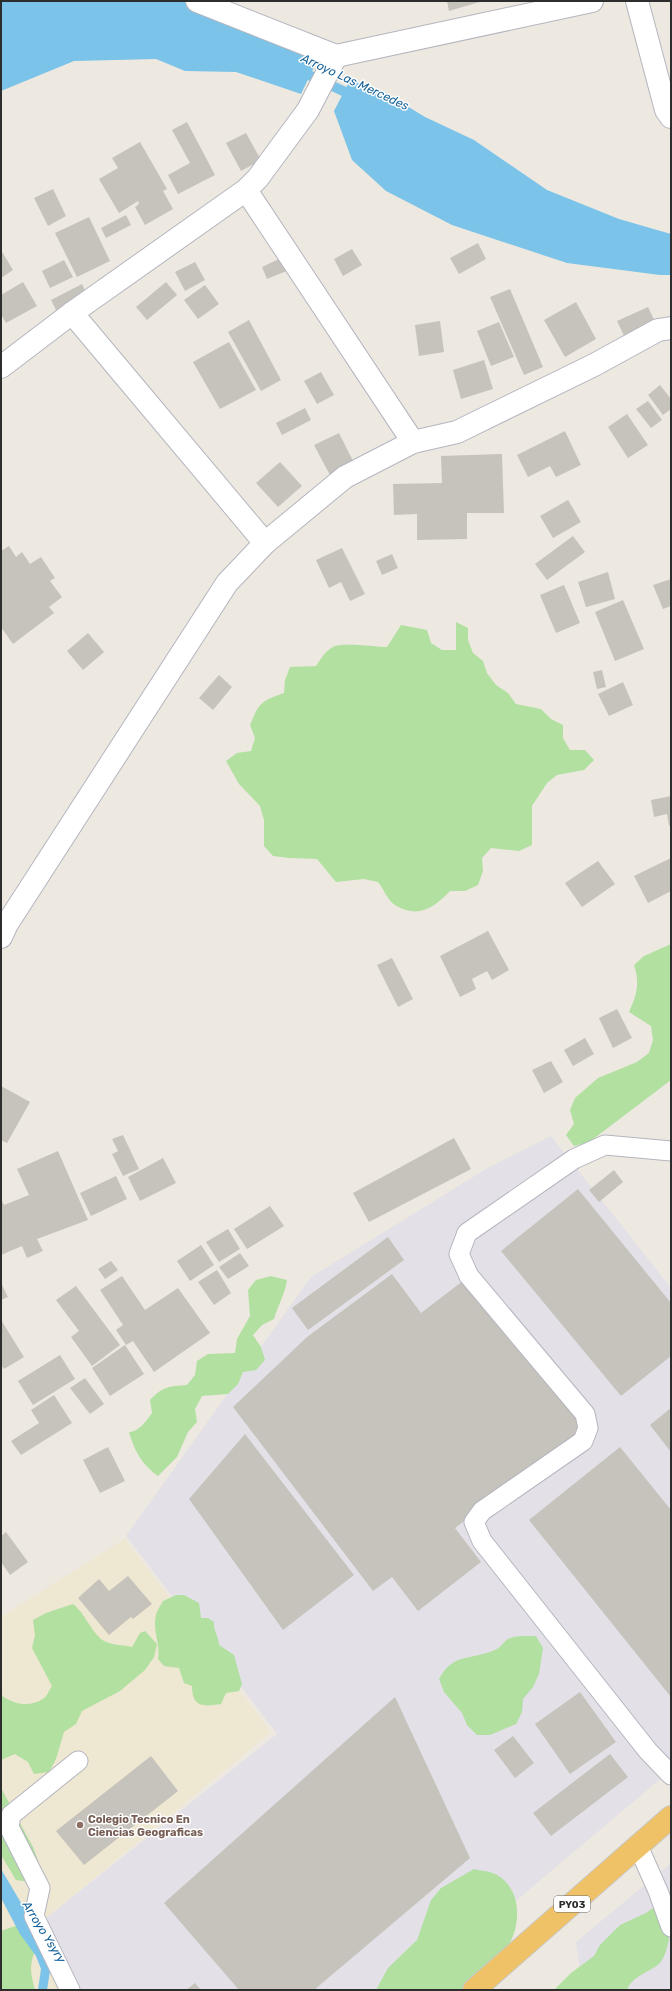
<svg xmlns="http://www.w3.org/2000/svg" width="672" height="1991" font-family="Rubik,sans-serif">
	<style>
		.industrial { fill: #e3e0e7 }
		.education { fill: #eee7d1 }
		.green { fill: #b1e0a1 }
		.water { fill: #7bc3e8 }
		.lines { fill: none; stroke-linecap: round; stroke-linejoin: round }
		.stream { stroke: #7bc3e8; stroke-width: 10 }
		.building { fill: #c6c3bc }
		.service-casing { stroke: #b4b5bf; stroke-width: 21 }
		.minor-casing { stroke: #b4b5bf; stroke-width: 24 }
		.trunk-casing { stroke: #c8c8c8; stroke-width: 24 }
		.service { stroke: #fff; stroke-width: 19 }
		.minor { stroke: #fff; stroke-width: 22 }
		.trunk { stroke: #efc267; stroke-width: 22 }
		.education-dot { fill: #8d6e63; stroke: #fff; stroke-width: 1.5 }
		.labels { text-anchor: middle; stroke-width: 3; stroke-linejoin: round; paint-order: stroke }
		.shield { fill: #fff; stroke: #6c6c6c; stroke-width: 1 }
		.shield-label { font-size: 10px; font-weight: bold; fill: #2d2d2d }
		.education-label { font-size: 11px; font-weight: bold; fill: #785e54; stroke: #fff; text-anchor: start }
		.water-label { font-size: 12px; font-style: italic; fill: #166198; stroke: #fff }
	</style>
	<rect width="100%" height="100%" fill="#ede9e1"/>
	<g class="industrial">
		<path d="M551,1136L671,1288V1770L410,1990H73L46,1918L277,1734L126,1536L311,1277L486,1169Z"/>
		<path d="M671,1863V1990H583L576,1942Z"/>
	</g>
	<path class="education" d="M125,1539L271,1732L46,1918L79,1990H1V1617Z"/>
	<g class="green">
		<path d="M456,622L468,628V640L473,653L483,661L487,673L496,685L508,693L516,704L541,709L551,719L563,725V738L570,750H585L594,760L584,770L557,775L547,783L532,806V845L519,851L491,848L482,858L483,871L478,885L465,891H450C434,908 418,919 395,905C388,901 383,888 378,882L364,879L336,882L317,859L289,858L273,856L264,846V820L260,806L239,784L226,761L237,753L251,751L255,738L250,725C259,703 261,701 284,693L285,680L290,667L316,666C321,659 324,652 333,647C342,642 375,647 387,647L401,625L427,630L431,643L442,650H456Z"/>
		<path d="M671,944V1080L588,1143L574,1146L566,1135L574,1124L570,1110L575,1098L598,1078L637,1062L649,1053L653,1040L651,1026L629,1012C637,995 640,983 634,965L644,956Z"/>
		<path d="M271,1276L287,1280C285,1294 278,1305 274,1319L262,1325L253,1335L261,1347L265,1360L256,1370L243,1372L238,1384L228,1394L202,1396L195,1409L197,1422L188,1432L177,1457L158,1476C142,1465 134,1450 129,1432C139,1432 147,1420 152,1413L150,1400C162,1387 169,1386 187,1385L195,1375L197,1361L208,1354L235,1353L237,1339L250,1316L248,1290L256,1280Z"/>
		<path d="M176,1595H184L199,1603L201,1618H208L214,1622C213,1631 219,1636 219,1645L234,1655L242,1684L239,1691L226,1693L221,1704C203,1707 192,1707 192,1686L184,1683L179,1668L164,1666L158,1659C161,1645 152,1630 156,1615C157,1610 161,1605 163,1601Z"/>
		<path d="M73,1604C85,1613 92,1634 104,1641C111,1645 124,1645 132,1647L140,1633L145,1631L157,1644L154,1657L145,1670L120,1691L82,1711L76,1724L64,1732L56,1759L49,1772L34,1774L28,1762L15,1754L1,1760V1695C13,1704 29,1708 43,1699C47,1697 49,1690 52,1686L32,1648L35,1635L33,1620L46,1613Z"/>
		<path d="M536,1636L543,1648L539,1674L533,1687L523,1699L522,1712L516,1724L490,1735H477L467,1725L462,1713L444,1692L439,1679C454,1651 473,1661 497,1649C501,1647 504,1641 508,1639C515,1635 528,1636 536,1636Z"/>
		<path d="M1,1788L34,1849L42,1874L31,1882L16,1880L1,1855Z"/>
		<path d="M474,1869C481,1871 491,1871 497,1875C523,1890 521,1927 507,1948C497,1963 480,1975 467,1987L460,1990H376L388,1968L417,1940L431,1900L441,1888Z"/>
		<path d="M671,1895C671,1915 672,1948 660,1963C650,1972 632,1976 627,1990H554L571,1973L594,1956L600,1945L620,1925L646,1913Z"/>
		<path d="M27,1922L37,1946C29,1964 30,1971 35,1990H1V1931Z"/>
	</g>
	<g class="water">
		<path d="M1,1H189L319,57L301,94L236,72L185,71L156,59L74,61L1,91Z"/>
		<path d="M350,80L384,92L425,117L474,140L547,190L619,219L671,234V275H660L567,263L452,225L386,191L352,160L334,111Z"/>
		<path d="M1,1869L33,1923L54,1977L50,1971L47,1990H38L41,1969L36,1956L20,1934L1,1898Z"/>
	</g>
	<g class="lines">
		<path class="stream" d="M298,70L356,97"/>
	</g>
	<g class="building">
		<path d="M447,1H483L449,11Z"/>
		<path d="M187,122L215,175L178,194L168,175L190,163L172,130Z"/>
		<path d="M246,133L261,160L241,171L226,143Z"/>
		<path d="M140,142L167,189L163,191L173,209L145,225L135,207L139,204L138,201L119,213L99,179L118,168L112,158Z"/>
		<path d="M53,189L66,216L48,226L34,198Z"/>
		<path d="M126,215L131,225L106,238L101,228Z"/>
		<path d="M89,217L110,261L77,277L55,233Z"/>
		<path d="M478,243L486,259L459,274L450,258Z"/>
		<path d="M352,249L362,265L343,276L334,259Z"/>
		<path d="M1,250L13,270L1,278Z"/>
		<path d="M283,257L289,270L267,279L262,267Z"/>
		<path d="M64,260L73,277L50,288L42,271Z"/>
		<path d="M195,262L205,280L185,291L175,272Z"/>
		<path d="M23,282L37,306L6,323L1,314V295Z"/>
		<path d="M166,282L177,295L147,320L136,307Z"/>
		<path d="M82,284L87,295L56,310L51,300Z"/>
		<path d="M205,285L219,304L198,319L184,300Z"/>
		<path d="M510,289L543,367L524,375L490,297Z"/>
		<path d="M576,302L596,339L565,357L544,320Z"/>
		<path d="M648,307L657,326L626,340L617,321Z"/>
		<path d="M249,320L281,380L261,391L228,332Z"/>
		<path d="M440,321L444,352L419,356L415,325Z"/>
		<path d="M499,322L514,357L491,366L477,331Z"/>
		<path d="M229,342L256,390L220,409L193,362Z"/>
		<path d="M484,360L493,389L461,399L453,370Z"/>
		<path d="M321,372L334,395L317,404L304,381Z"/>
		<path d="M660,385L671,399V409L663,415L648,395Z"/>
		<path d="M648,401L662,420L651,428L636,409Z"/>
		<path d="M305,408L311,420L282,435L276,423Z"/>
		<path d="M627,414L648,445L628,458L608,427Z"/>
		<path d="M565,431L581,465L556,477L550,466L528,477L517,455Z"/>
		<path d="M339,433L355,465L331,477L314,445Z"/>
		<path d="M502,454L504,513H467V539L417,540V514L394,515L393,484L442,483L441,456Z"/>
		<path d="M280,462L302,486L278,507L256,483Z"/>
		<path d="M568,500L581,522L553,538L540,516Z"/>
		<path d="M573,536L585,552L547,580L535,564Z"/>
		<path d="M9,546L16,557L22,552L30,564L41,557L55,578L50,581L62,597L49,607L54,613L13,644L1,627V551Z"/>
		<path d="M342,548L365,594L350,601L341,582L329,588L316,560Z"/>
		<path d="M392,554L398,568L382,575L376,561Z"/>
		<path d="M608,572L615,599L586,607L578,582Z"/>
		<path d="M671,579V606L663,609L653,585Z"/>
		<path d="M564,585L580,623L556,633L540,595Z"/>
		<path d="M623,600L644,649L615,661L595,612Z"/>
		<path d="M88,633L104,652L83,670L67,651Z"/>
		<path d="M602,670L606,687L597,689L593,672Z"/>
		<path d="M219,675L232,687L213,710L199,698Z"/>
		<path d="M623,682L633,705L609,716L598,694Z"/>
		<path d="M671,796V825L669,826L667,814L654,817L651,800Z"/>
		<path d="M671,858V891L648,903L634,876Z"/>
		<path d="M598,861L615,884L582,907L565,883Z"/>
		<path d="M488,931L509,970L492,980L487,971L472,979L476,989L460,997L440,956Z"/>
		<path d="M392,958L413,999L398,1007L377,965Z"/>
		<path d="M617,1009L632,1038L613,1048L599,1018Z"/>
		<path d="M585,1038L594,1054L573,1066L564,1050Z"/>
		<path d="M551,1061L563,1082L544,1093L532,1070Z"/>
		<path d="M1,1086L30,1102L7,1143L1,1140Z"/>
		<path d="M123,1135L139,1169L123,1176L112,1154L118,1151L112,1139Z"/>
		<path d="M454,1138L471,1169L369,1222L353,1193Z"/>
		<path d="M58,1151L88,1220L37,1239L43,1251L27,1258L22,1246L1,1255V1199L4,1205L29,1195L17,1169Z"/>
		<path d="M163,1158L176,1183L140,1201L128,1177Z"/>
		<path d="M614,1170L623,1182L599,1202L589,1190Z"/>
		<path d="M116,1176L127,1199L91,1216L80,1193Z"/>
		<path d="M578,1189L671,1303V1356L621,1396L501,1251Z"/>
		<path d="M270,1206L284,1226L247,1249L234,1229Z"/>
		<path d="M228,1229L240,1249L219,1262L206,1242Z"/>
		<path d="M388,1237L404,1260L308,1330L292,1308Z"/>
		<path d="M201,1245L214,1265L190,1281L177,1261Z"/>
		<path d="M240,1253L249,1266L228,1279L219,1267Z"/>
		<path d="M111,1261L118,1270L105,1279L98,1269Z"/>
		<path d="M217,1270L231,1293L214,1305L198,1282Z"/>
		<path d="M392,1274L421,1313L468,1277L586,1428L455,1528L481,1562L418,1611L392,1577L373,1591L233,1407L307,1337Z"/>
		<path d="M122,1276L145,1310L178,1288L210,1333L154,1372L133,1341L126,1345L116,1330L123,1325L100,1290Z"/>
		<path d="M1,1283L8,1297L1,1300Z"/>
		<path d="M76,1286L120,1345L92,1366L71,1337L79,1331L56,1300Z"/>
		<path d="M1,1320L24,1357L4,1369L1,1365Z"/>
		<path d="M125,1345L144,1374L110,1396L92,1368Z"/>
		<path d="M60,1355L75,1379L33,1405L18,1381Z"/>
		<path d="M85,1378L104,1404L90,1414L70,1388Z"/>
		<path d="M54,1395L72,1423L21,1455L11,1441L39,1423L31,1410Z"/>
		<path d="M671,1408V1452L650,1425Z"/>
		<path d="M245,1434L354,1575L283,1630L189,1499Z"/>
		<path d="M108,1447L125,1481L100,1493L83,1460Z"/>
		<path d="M620,1447L671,1510V1697L529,1520Z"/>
		<path d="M6,1532L28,1562L10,1575L1,1562V1536Z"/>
		<path d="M128,1576L152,1604L133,1619L131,1617L109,1635L78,1598L99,1579L109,1591Z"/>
		<path d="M580,1692L616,1742L570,1774L535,1724Z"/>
		<path d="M395,1697L470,1858L314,1990H239L164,1903Z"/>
		<path d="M513,1736L534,1763L515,1778L494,1750Z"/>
		<path d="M610,1754L628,1777L551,1836L533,1813Z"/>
		<path d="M151,1756L178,1791L84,1865L56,1831Z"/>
		<path d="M195,1983L201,1990H186Z"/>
	</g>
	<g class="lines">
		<g class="service-casing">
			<g id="service">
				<path d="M671,1151L605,1145L574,1159L467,1233L459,1254L469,1276L585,1414L588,1428L583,1441L482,1511L474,1522L482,1541L648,1751L671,1775"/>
				<path d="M638,1846L658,1891L671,1927"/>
				<path d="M70,1990L34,1916L40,1888L9,1827L11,1815L78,1761"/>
			</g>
		</g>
		<g class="minor-casing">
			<g id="minor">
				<path d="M197,1L336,56L592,1"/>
				<path d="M637,1L666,110L671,117"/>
				<path d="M246,190L413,442"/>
				<path d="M72,313L265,543"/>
				<path d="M1,367L72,313L246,190L258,178L308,110L336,56"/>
				<path d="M1,937L7,924L227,583L265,543L345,477L413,442L457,432L594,365L658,330L671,328"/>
			</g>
		</g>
		<g class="trunk-casing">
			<path id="trunk" d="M474,1990L671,1817"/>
		</g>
		<use href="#service" class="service"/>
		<use href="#minor" class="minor"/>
		<use href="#trunk" class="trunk"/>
	</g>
	<circle class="education-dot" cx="80" cy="1825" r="4"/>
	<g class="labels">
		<rect class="shield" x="554" y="1896" width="36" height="16" rx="3"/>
		<g class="shield-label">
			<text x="572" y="1908">PY03</text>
		</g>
		<g class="education-label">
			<text x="88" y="1823">Colegio Tecnico En<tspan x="88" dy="13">Ciencias Geograficas</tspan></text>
		</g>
		<g class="water-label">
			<text transform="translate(355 82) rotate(25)" y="4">Arroyo Las Mercedes</text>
			<text transform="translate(44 1932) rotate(58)" y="4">Arroyo Ysyry</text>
		</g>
	</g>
	<rect width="672" height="1991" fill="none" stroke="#2d2d2d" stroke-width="4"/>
</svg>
